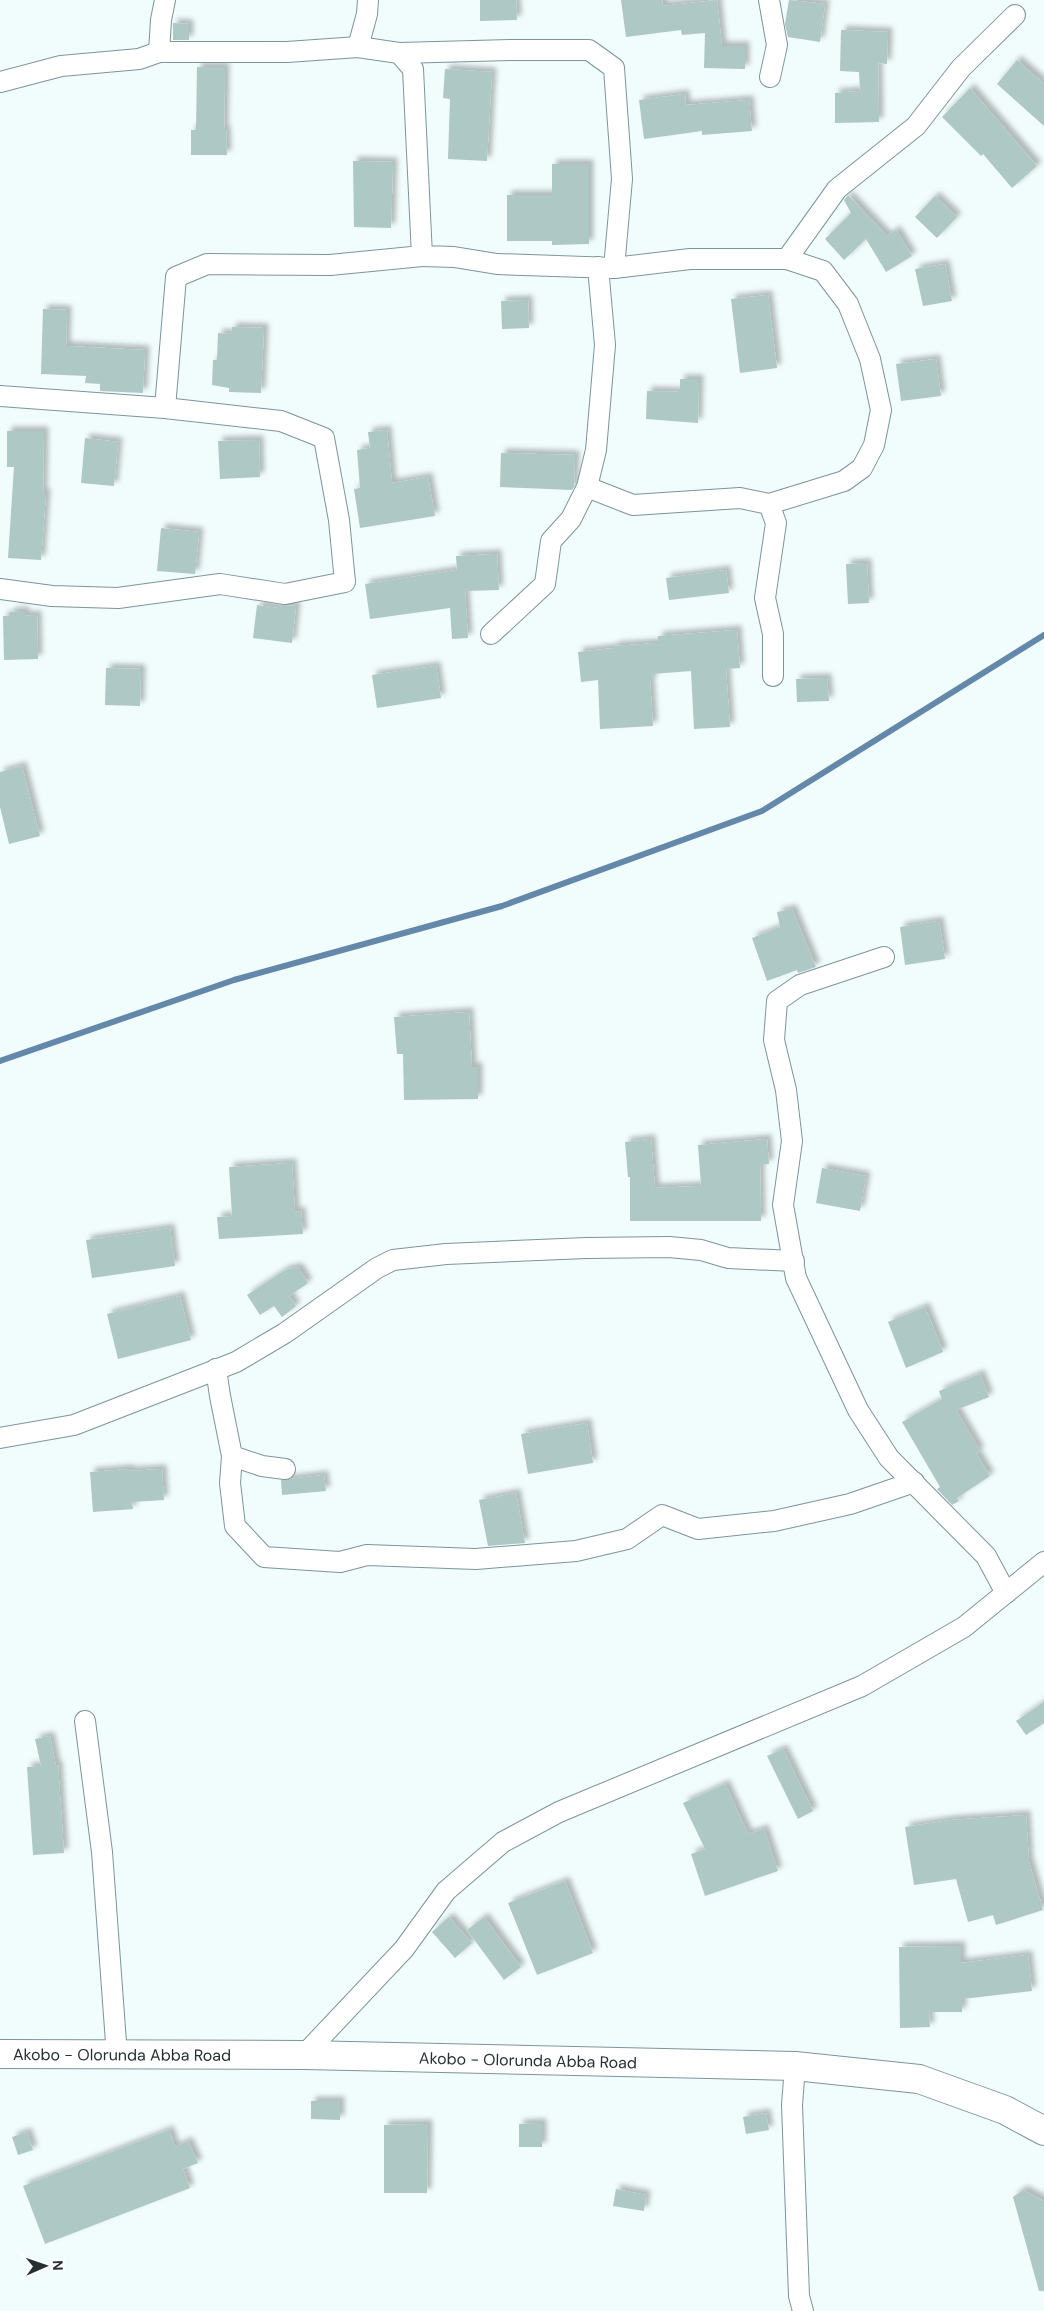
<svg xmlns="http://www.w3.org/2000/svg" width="1044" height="2311" font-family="'DM Sans',sans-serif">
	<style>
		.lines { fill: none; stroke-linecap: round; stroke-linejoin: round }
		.stream { stroke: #6488a9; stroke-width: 6 }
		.building { fill: #aec8c5; filter: url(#shadow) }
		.street-casing { stroke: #7c9599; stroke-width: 22 }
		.secondary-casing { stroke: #7c9599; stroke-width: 30 }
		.street { stroke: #fff; stroke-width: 20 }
		.secondary { stroke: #fff; stroke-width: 28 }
		.labels { text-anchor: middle; stroke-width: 4; stroke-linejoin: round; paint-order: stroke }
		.street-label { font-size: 16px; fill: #263032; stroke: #fff }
	</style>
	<defs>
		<filter id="shadow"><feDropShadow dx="4.5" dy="-4.5" stdDeviation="2.5" flood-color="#0004"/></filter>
	</defs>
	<rect width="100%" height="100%" fill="#f1fcfd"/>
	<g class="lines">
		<path class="stream" d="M0,1061L234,980L502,906L762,811L1044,635"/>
	</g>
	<g class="building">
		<path d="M480,0H516L517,20L480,21Z"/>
		<path d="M621,0H662L663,6L717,0L722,46H745V69L704,68L705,33L682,35L681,30L626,37Z"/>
		<path d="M789,0L825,4L820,42L788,37L785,24Z"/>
		<path d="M173,23L189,24V40H173Z"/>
		<path d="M841,30L888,32L887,64L878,63L879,122L835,123V93L860,91L859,72L840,71Z"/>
		<path d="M1017,60L1044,84V126L997,84Z"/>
		<path d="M197,67H225L224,130H226L227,155H191V130H196Z"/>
		<path d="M445,69L492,72L487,161L448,159L450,99L443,98Z"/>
		<path d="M970,88L1037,166L1012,188L983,154L981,156L942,117Z"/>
		<path d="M685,94L686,105L749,100L752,131L702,135V131L644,139L639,100Z"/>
		<path d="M353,161L393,162L391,228L354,227Z"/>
		<path d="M552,164H589V244L552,245V241H507V195H552Z"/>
		<path d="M848,195L887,236L896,230L912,256L886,272L866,239L844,260L825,239L851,213L844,200Z"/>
		<path d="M935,196L957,217L937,238L915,217Z"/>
		<path d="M945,264L952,301L923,306L915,269Z"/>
		<path d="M768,295L777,368L740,373L731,299Z"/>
		<path d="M528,300L529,328L502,329L501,301Z"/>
		<path d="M43,309L67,310L66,346L145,350L143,393L100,391V384L85,383L86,376L41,374Z"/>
		<path d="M232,327L264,328L261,393L229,392V388L212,385L213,360H217L218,333L231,334Z"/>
		<path d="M936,359L941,396L901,401L896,364Z"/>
		<path d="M680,379H699L698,423L646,419L647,391L680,392Z"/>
		<path d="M387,430L392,483L428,477L435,516L360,528L354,489L360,488L357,450L370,448L368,432Z"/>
		<path d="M7,431H44L43,493H46L41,560L8,558L14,467H7Z"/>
		<path d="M85,438L118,442L114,486L81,483Z"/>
		<path d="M259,440L260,477L220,479L218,441Z"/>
		<path d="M501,453L575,455L574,487L572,490L500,487Z"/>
		<path d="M161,528L199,532L195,574L157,571Z"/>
		<path d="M497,554L499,590L465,591L468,638L452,639L450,608L370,619L365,584L457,570L456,556Z"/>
		<path d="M867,563L869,603L848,604L846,564Z"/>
		<path d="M726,570L729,593L669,600L666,578Z"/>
		<path d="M257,605L277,608V605L296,606L292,643L253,638Z"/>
		<path d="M25,611V616L37,615L38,659L4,660L3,616H10V612Z"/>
		<path d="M737,630L740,668L726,669L730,727L694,729L691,671L652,674L653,680H650L653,726L600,729L598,680L581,682L578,652L614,648V646L658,643V636Z"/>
		<path d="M436,666L441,698L377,708L372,675Z"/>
		<path d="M106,668L141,669L140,706L105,705Z"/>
		<path d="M827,678L829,701L797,702L796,679Z"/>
		<path d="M22,766L40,836L9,844L0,807V772Z"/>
		<path d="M792,909L816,967L798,973L797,970L767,981L752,938L780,927L777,912Z"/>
		<path d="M939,921L945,959L905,965L900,927Z"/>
		<path d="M469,1012L472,1067H478V1099L404,1100L403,1054H397L394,1017Z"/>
		<path d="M651,1139L655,1188L701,1186L698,1145L767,1139L769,1164L760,1165L761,1221H630V1177H628L625,1142Z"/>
		<path d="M292,1163L295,1212L301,1211L303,1234L219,1239L217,1217L232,1216L229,1167Z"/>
		<path d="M822,1168L866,1176L860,1211L816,1203Z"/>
		<path d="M170,1228L175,1266L92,1278L86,1240Z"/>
		<path d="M298,1267L308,1283L289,1296L296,1306L282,1317L274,1306L260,1315L247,1295L285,1270Z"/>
		<path d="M180,1296L191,1340L118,1359L107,1314Z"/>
		<path d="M925,1307L943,1352L906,1368L888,1322Z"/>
		<path d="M980,1374L989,1397L956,1410L980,1451L976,1453L990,1476L957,1498L959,1501L952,1505L937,1489L940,1487L902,1422L942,1399L939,1391Z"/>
		<path d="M587,1423L593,1463L528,1474L521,1434Z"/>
		<path d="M130,1469V1471L162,1469L164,1500L132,1502L133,1509L93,1512L90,1472Z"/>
		<path d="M324,1475L326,1491L282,1495L281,1480Z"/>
		<path d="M516,1493L525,1543L488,1546L479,1500Z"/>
		<path d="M1044,1702V1723L1026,1735L1016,1721Z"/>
		<path d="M50,1736L56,1766L58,1765L64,1853L33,1855L27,1767L41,1766L35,1739Z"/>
		<path d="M783,1749L813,1811L798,1819L767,1756Z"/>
		<path d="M725,1784L748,1834L764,1829L778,1871L705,1896L691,1854L705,1849L683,1803Z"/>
		<path d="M1026,1815L1029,1862L1043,1910L996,1925L993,1915L968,1922L956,1879L914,1885L905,1827L951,1820Z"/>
		<path d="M565,1881L593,1953L537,1975L508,1903Z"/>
		<path d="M449,1917L472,1943L455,1958L432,1932Z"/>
		<path d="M484,1917L521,1967L504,1980L467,1930Z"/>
		<path d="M961,1946V1963L1028,1955L1032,1991L962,1999V2012H929L930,2027L900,2028L899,1947Z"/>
		<path d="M311,2101H340V2120L311,2119Z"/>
		<path d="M766,2113L769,2130L746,2134L743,2117Z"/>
		<path d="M542,2123V2147H519V2124Z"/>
		<path d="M428,2124L427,2193H384V2125Z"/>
		<path d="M169,2130L175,2147L188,2141L198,2163L183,2169L190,2188L45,2244L23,2186Z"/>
		<path d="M27,2132L33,2150L18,2155L12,2137Z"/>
		<path d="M616,2189L646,2195L644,2211L613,2206Z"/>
		<path d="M1023,2190L1044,2201V2291H1039L1013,2197Z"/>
	</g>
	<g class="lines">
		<g class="street-casing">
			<g id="street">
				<path d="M769,0L777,45L770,77"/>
				<path d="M358,47L367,14L368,0"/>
				<path d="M159,52L161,20L165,0"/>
				<path d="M399,53L512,50H589L614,68L622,179L614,268"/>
				<path d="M0,82L61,66L139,59L159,52H287L358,47L399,53L413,69L422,256L454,257L497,264L614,268L690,259H787L823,271L848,304L870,359L881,410L874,445L862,468L844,481L769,504L740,498L633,505L587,487"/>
				<path d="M787,259L837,189L916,126L961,68L1015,15"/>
				<path d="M0,396L165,408L176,277L207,264L330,265L422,256"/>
				<path d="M769,504L776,523L765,598L773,634V676"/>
				<path d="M0,589L52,596L118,598L220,584L285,594L345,582L339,520L324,438L281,421L165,408"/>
				<path d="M491,634L545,584L551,541L571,519L587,487L596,450L605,345L598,267"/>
				<path d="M884,957L800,985L777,1001L774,1040L786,1090L792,1141L783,1205L796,1278L858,1410L889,1458L986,1556L1006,1593"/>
				<path d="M216,1369L220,1396L232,1456L262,1466L285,1469"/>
				<path d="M0,1438L74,1425L236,1362L285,1333L377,1268L393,1260L446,1254L586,1248L669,1247L701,1250L728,1258L794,1261"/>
				<path d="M232,1456L230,1483L235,1526L264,1557L340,1562L367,1555L476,1559L576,1551L627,1539L662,1515L698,1529L774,1521L850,1504L914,1482"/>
				<path d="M85,1721L102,1852L117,2056"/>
				<path d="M304,2055L404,1949L446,1891L503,1842L559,1812L862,1686L964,1627L1044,1562"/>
				<path d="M795,2066L792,2105L799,2296L803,2311"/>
			</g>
		</g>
		<g class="secondary-casing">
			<g id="secondary">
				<path id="s1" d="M0,2054L304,2055L795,2066L919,2079L1005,2110L1044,2131"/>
			</g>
		</g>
		<use href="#street" class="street"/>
		<use href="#secondary" class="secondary"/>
	</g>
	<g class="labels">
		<g class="street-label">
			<text dy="6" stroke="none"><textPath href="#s1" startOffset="122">Akobo - Olorunda Abba Road</textPath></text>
			<text dy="6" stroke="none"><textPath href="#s1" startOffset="528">Akobo - Olorunda Abba Road</textPath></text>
		</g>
	</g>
	<g transform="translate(45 2266) rotate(88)" stroke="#ffffff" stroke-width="4" paint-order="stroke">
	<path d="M0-4L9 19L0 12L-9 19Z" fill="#263032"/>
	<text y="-8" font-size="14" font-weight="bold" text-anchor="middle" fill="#263032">N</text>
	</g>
</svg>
